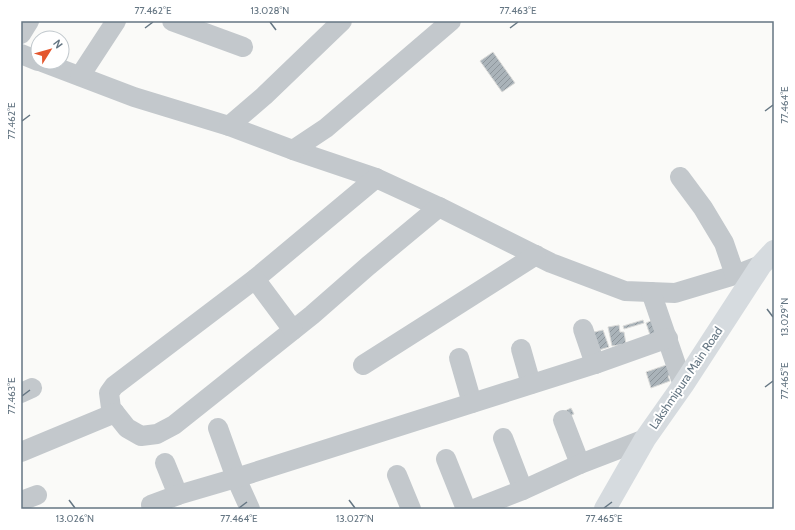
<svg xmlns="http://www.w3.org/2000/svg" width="795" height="530" font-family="Cabin,sans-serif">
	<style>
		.building { fill: url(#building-hatch); stroke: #dcdcda }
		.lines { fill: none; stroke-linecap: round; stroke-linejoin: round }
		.minor { stroke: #c3c8cc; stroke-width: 20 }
		.major { stroke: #d6dbdf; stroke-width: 22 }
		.ticks { fill: none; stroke: #657683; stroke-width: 1.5 }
		.labels { text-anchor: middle; stroke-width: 4; stroke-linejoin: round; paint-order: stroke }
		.street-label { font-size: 12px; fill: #657683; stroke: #fff }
		.neatline { fill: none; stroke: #657683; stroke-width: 1.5 }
		.ticks-label { font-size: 10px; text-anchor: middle; fill: #657683 }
	</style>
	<defs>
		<pattern id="building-hatch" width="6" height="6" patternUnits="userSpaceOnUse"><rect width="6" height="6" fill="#aab3b9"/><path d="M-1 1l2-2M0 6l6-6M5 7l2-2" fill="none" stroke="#8e969c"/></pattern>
	</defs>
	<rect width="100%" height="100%" fill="#fafaf8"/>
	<g class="building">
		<path d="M493,52L515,83L502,92L480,61Z"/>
		<path d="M643,320L644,323L624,329L623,326Z"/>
		<path d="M653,320L657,333L650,335L646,323Z"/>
		<path d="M619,325L620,332H624L626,344L612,346L608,327Z"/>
		<path d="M603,330L609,347L596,351L590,333Z"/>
		<path d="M672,363L676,373L668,376L670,381L651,388L646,372Z"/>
		<path d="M571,408L574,414L566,418L563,412Z"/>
	</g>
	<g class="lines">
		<g class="minor">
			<path d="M172,21L243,47"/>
			<path d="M21,34L29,21"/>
			<path d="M21,54L38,61"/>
			<path d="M42,62L134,97L229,126L293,150L376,178L439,207L551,263L625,291L675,293L735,275L761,265"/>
			<path d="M80,76L116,21"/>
			<path d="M229,126L264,96L342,21"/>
			<path d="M293,150L326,128L451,21"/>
			<path d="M680,177L703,208L724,243L735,275"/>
			<path d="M376,178L255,279L114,386L109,393L111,408L127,428L141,436L157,434L174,425L312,315L368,266L439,207"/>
			<path d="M255,279L293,330"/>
			<path d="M651,292L683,385"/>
			<path d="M583,329L595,364"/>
			<path d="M521,349L531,384"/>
			<path d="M459,358L472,403"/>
			<path d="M363,365L536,255"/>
			<path d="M21,393L32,388"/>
			<path d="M563,420L580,464"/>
			<path d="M218,428L236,478L250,509"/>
			<path d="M503,438L523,490"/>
			<path d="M21,452L115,413"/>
			<path d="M446,459L466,509"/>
			<path d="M165,463L178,495"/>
			<path d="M397,475L411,509"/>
			<path d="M21,501L37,495"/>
			<path d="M151,505L178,495L236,478L595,364L668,338"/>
			<path d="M474,509L523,490L580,464L645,439"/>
		</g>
		<path class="major" d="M605,509L645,439L683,385L761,265L774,251"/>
	</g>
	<path class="ticks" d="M270,22L276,30M145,28L153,22M510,28L518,22M765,111L773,105M22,121L30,115M767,309L773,317M765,387L773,381M22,396L30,390M69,500L75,508M349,500L355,508M239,508L247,502M604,508L612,502"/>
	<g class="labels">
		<g class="street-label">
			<text transform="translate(686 378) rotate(-56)" y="4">Lakshmipura Main Road</text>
		</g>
	</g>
	<rect width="795" height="530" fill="none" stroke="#ffffff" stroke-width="44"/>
	<g transform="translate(50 50) rotate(53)"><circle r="19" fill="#ffffff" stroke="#c1c8cd"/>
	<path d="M0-3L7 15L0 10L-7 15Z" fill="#e4572e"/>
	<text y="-6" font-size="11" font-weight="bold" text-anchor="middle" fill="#657683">N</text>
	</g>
	<rect x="22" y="22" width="751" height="486" class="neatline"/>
	<g class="ticks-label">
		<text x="153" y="14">77.462°E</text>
		<text x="270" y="14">13.028°N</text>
		<text x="518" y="14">77.463°E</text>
		<text transform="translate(784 105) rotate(-90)" y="4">77.464°E</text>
		<text transform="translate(11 121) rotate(-90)" y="4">77.462°E</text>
		<text transform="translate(784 317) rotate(-90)" y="4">13.029°N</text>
		<text transform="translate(784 381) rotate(-90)" y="4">77.465°E</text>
		<text transform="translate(11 396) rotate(-90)" y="4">77.463°E</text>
		<text x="75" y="522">13.026°N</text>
		<text x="239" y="522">77.464°E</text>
		<text x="355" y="522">13.027°N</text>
		<text x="604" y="522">77.465°E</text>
	</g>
</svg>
